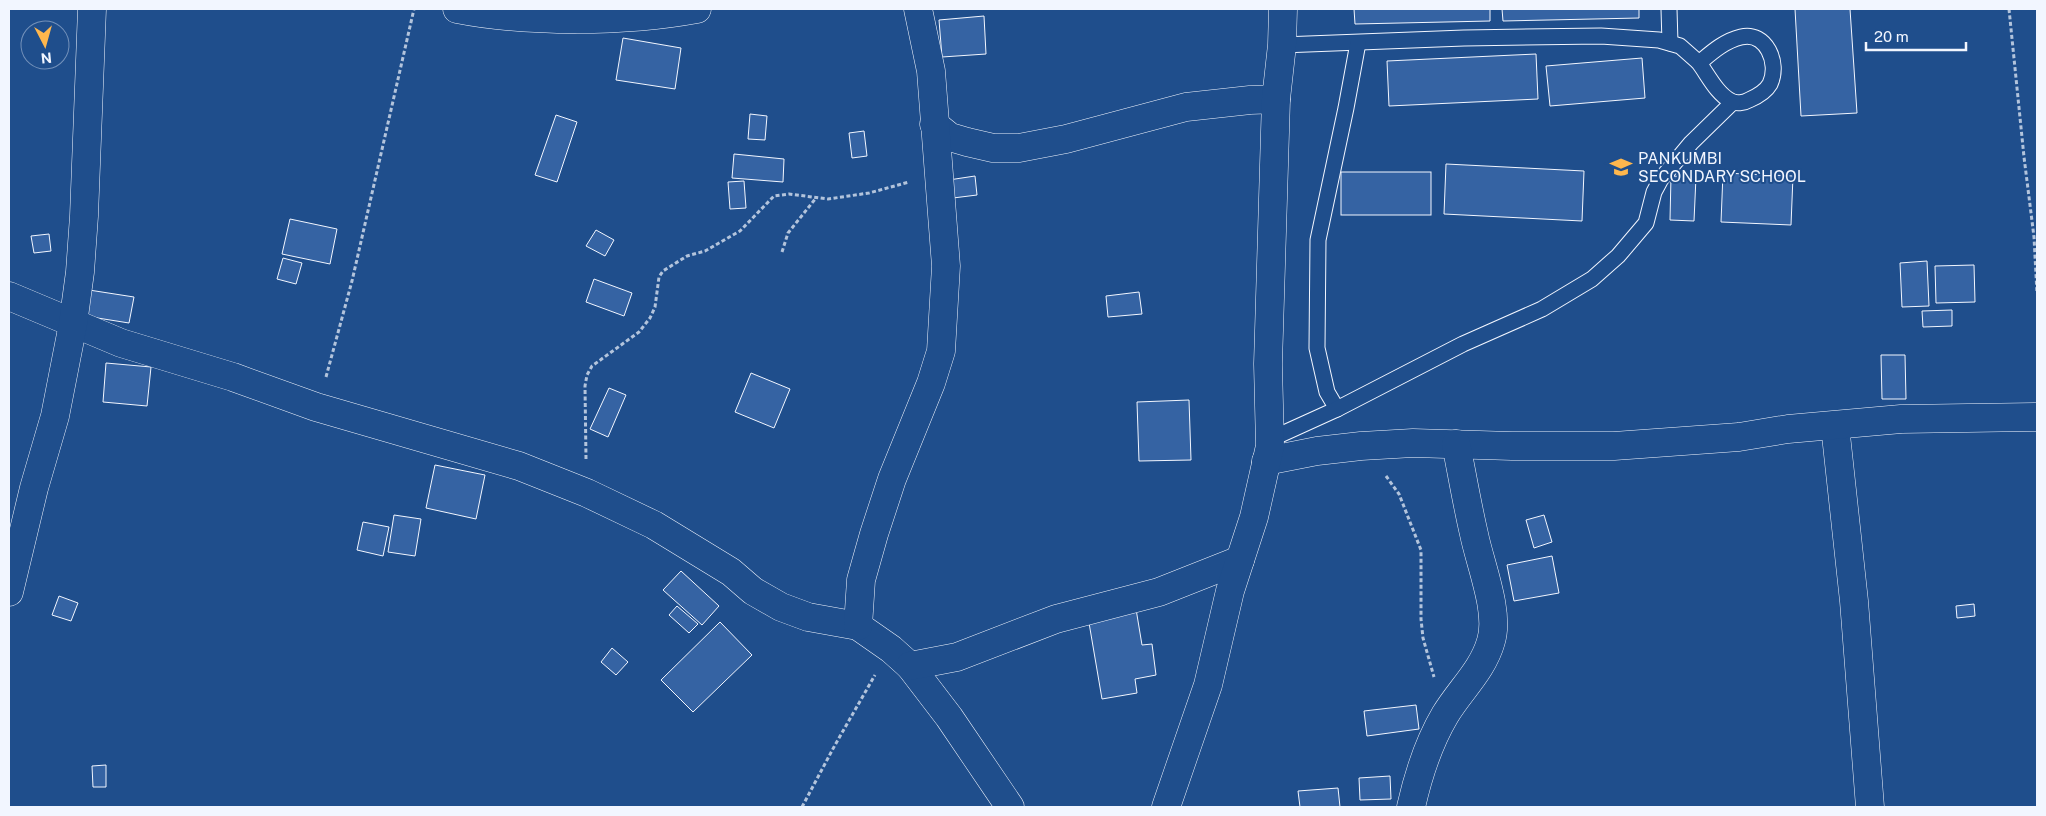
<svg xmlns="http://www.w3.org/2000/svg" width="2046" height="816" font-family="'Public Sans',sans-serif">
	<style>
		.building { fill: #3563a3; stroke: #f2f6ff }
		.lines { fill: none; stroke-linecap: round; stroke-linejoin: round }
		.service-casing { stroke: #f2f6ff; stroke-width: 17 }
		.minor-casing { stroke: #f2f6ff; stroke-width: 29 }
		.tertiary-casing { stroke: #f2f6ff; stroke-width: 29 }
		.path { stroke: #b3c4dc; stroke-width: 3; stroke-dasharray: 4 2.5; stroke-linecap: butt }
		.service { stroke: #1f4e8c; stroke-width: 15 }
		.minor { stroke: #1f4e8c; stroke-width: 28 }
		.tertiary { stroke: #1f4e8c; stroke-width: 28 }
		.labels { text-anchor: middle; stroke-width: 4; stroke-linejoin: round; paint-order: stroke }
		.poi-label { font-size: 16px; fill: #f2f6ff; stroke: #1f4e8c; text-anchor: start }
	</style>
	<rect width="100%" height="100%" fill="#1f4e8c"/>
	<g class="building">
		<path d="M1354,9H1490V21L1355,24Z"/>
		<path d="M1502,9H1639V18L1503,21Z"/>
		<path d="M1795,9H1850L1857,113L1801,116Z"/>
		<path d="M984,16L986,54L942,57L939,20Z"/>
		<path d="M623,38L681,48L675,89L616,80Z"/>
		<path d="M1536,54L1538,99L1389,106L1387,61Z"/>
		<path d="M1642,58L1645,98L1550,106L1546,66Z"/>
		<path d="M750,114L767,116L765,140L748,139Z"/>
		<path d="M556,115L577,122L557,182L535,175Z"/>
		<path d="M864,131L867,156L852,158L849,133Z"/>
		<path d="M734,154L784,159L783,182L732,178Z"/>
		<path d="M1446,164L1584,171L1582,221L1444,214Z"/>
		<rect x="1341" y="172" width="90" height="43"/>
		<path d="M1723,173L1793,176L1791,225L1721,222Z"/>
		<path d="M975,176L977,195L945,199L942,181Z"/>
		<path d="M1671,176L1696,177L1694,221L1670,220Z"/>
		<path d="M744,181L746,208L730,209L728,182Z"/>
		<path d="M290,219L337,229L330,264L282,254Z"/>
		<path d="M596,230L614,240L605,256L586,246Z"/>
		<path d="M49,234L51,251L34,253L31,236Z"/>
		<path d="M283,258L302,263L296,284L277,279Z"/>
		<path d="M1927,261L1929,306L1902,307L1900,263Z"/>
		<path d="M1974,265L1975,302L1936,303L1935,266Z"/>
		<path d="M594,279L632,293L624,316L586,302Z"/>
		<path d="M89,290L134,297L129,323L85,316Z"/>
		<path d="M1139,292L1142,314L1108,317L1106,296Z"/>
		<path d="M1952,310V326L1923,327L1922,311Z"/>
		<path d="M1881,355H1905L1906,399H1882Z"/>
		<path d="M106,363L151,367L147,406L103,402Z"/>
		<path d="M751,373L790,389L774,428L735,412Z"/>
		<path d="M609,388L626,395L608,437L590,429Z"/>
		<path d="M1189,400L1191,460L1139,461L1137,402Z"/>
		<path d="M435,465L485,475L476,519L426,508Z"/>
		<path d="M394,515L421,519L415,556L388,552Z"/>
		<path d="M1544,515L1552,542L1534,548L1526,520Z"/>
		<path d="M363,522L389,527L383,556L357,550Z"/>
		<path d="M1552,556L1559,593L1514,601L1507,565Z"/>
		<path d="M681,571L719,606L702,625L663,590Z"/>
		<path d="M59,596L78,603L71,621L52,615Z"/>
		<path d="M1974,604L1975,616L1957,618L1956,606Z"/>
		<path d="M677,606L698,624L689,633L669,615Z"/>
		<path d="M1136,609L1142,645L1152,644L1156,675L1135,679L1137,693L1102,699L1088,617Z"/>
		<path d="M720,622L752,655L693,712L661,680Z"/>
		<path d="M612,648L628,662L616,675L601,662Z"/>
		<path d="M1416,705L1419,729L1367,736L1364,711Z"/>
		<path d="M106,765V787H93L92,766Z"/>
		<path d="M1390,776L1391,799L1360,800L1359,778Z"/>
		<path d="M1338,788L1340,807H1300L1298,791Z"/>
	</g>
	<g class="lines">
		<g class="service-casing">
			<g id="service">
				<path d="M1669,9L1670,43"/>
				<path d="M1282,45L1464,38L1601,36L1659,40L1680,46L1697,61L1699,63C1708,75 1717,94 1731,101C1736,104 1744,103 1749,100C1756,97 1766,91 1770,84C1780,63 1766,31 1741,37C1724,41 1711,53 1699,63"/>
				<path d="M1337,409L1327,392L1317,348L1318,240L1346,108L1358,43"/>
				<path d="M1271,439L1337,409L1463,344L1542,309L1592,279L1618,256L1646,223L1654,192L1661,179L1691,143L1733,102"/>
			</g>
		</g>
		<g class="minor-casing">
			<g id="minor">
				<path d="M457,9C527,23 627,22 697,9"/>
				<path d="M934,124L950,137L967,142L993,148H1019L1066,139L1186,107L1250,100L1276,99"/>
				<path d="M9,296L121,343L233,377L316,407L519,466L587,493L654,525L731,572L753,591L781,607L808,617L858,626L891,649L910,666L949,717L1010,807"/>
				<path d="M1835,426L1854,601L1870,807"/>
				<path d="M1266,461L1317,451L1361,446L1413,443L1512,446H1614L1739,437L1788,429L1901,419L2037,417"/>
				<path d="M9,592L34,488L55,416L73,324L80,272L84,216L92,9"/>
				<path d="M858,626L861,580L874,534L892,479L931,383L941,351L946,266L931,71L918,9"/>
				<path d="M910,666L957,657L1056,619L1159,592L1240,560"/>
				<path d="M1411,807C1418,776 1429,742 1445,715C1460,690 1483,670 1491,641C1500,612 1480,564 1474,534C1467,504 1462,474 1456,444"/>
			</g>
		</g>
		<g class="tertiary-casing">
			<path id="tertiary" d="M1166,807L1208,685L1230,591L1254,517L1270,446L1268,364L1276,99L1282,45L1283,9"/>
		</g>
		<g class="path">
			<path d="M2009,9L2024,157L2034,237L2037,293"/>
			<path d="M782,252L788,233L816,198"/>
			<path d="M326,377L352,281L414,9"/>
			<path d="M586,459L585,386L587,375L592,366L639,332L650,318L655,307L659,277L663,271L687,256L705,251L740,231L774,196L789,194L828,199L869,193L909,182"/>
			<path d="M1386,476L1399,494L1421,550V619L1423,638L1434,677"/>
			<path d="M802,807L835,745L875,675"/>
		</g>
		<use href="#service" class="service"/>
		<use href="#minor" class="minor"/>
		<use href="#tertiary" class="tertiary"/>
	</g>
	<defs>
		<g id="school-bare" transform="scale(1.725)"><path d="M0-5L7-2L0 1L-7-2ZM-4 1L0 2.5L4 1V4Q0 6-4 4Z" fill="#ffb74d" stroke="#1f4e8c" stroke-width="2.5" paint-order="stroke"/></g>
	</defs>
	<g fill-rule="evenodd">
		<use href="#school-bare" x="1621" y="167"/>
	</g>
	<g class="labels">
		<g class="poi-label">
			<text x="1638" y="164">PANKUMBI<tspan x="1638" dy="18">SECONDARY SCHOOL</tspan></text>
		</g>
	</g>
	<rect width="2046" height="816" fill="none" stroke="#f2f6ff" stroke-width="20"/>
	<g transform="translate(45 45) rotate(174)"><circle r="24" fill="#1f4e8c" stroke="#7391ba"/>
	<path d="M0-4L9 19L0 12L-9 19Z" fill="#ffb74d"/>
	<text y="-8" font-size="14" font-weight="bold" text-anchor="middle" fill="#f2f6ff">N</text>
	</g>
	<path d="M1866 42v8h100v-8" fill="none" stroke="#f2f6ff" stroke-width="2.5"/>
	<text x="1874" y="42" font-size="15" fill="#f2f6ff" stroke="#1f4e8c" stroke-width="4" paint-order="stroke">20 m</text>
</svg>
